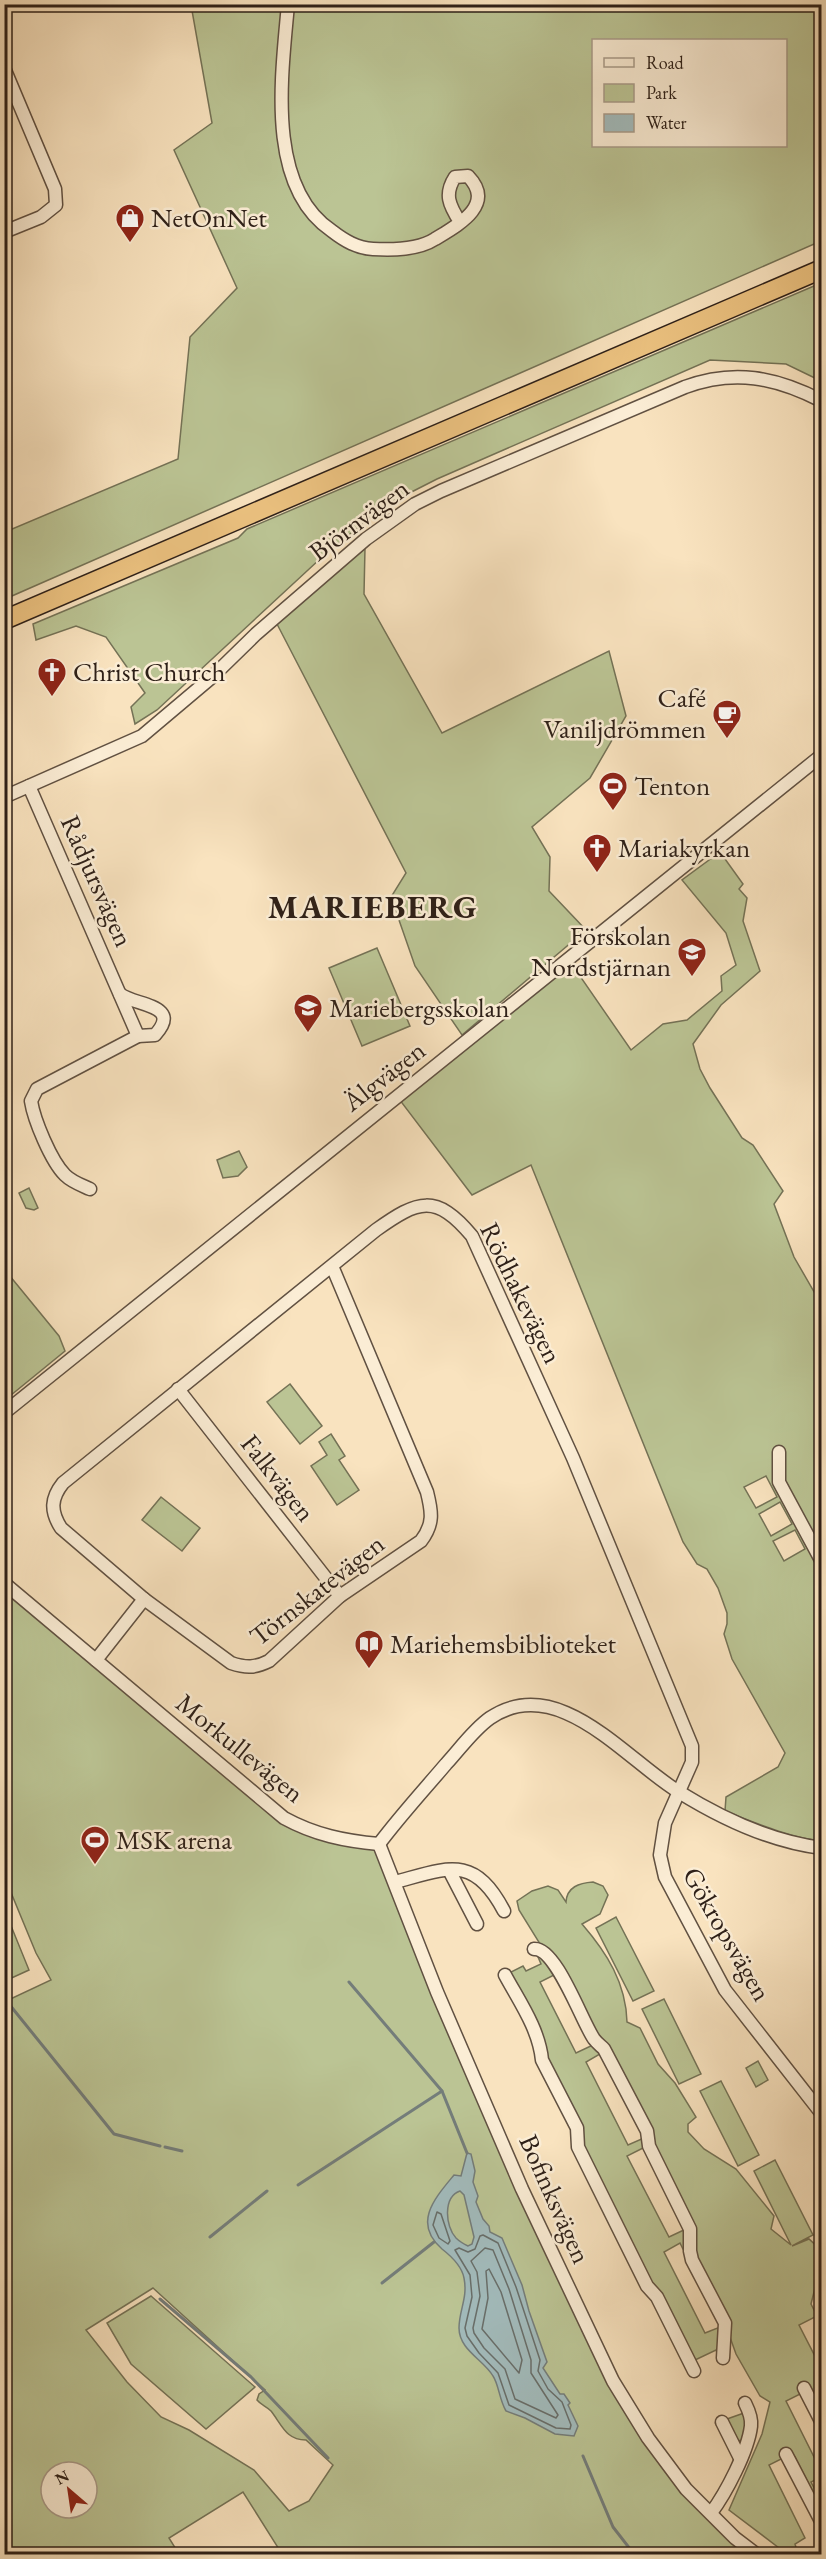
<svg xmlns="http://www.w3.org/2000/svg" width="826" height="2559" font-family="'EB Garamond',serif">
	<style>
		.green { fill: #bbc494; stroke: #747256; stroke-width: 1.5; fill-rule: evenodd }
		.water { fill: #a2bbbc; stroke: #747d7a; stroke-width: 1.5; fill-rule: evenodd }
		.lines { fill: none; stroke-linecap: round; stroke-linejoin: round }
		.shore { stroke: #686e6a; stroke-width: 1.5 }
		.stream { stroke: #747d7a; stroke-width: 3 }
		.minor-casing { stroke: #615142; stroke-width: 15 }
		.highway-casing { stroke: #2e2018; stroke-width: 21 }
		.minor { stroke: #fbedd5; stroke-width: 12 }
		.highway { stroke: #ecc280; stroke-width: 18 }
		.labels { text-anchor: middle; stroke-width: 5; stroke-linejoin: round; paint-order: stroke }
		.poi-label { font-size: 27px; fill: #2e2018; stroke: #fbedd5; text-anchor: start }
		.street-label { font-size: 27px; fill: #2e2018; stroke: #fbedd5 }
		.district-label { font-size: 33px; font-weight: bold; letter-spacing: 1.5px; fill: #2e2018; stroke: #fbedd5 }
	</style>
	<rect width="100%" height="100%" fill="#f9e3bf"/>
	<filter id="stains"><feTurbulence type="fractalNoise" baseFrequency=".00333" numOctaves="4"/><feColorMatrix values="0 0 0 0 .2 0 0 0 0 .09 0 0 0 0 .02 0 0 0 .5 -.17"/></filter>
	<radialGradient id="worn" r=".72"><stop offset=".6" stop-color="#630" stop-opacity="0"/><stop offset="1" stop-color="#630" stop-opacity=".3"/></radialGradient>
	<g class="green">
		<path d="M191,5H821V241L5,599V532L178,459L190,337L237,288L174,150L212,123ZM594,40H786V146H594Z"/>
		<path d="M821,283V381L786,364L710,360L437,479L384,506L321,558L157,710L135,724L131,707L145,693L106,637L76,626L36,640L33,624L238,538L247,529Z"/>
		<path d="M365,548L364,594L442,733L609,651L626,716L590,778L532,827L550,857L549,891L586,930L462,1035L415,966L391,897L406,873L277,624Z"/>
		<path d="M720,852L743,884L739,889L747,898L743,921L760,971L721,1005L693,1044L700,1069L710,1088L742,1138L753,1145L783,1191L774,1204L794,1257L821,1304V1841C788,1837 756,1823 725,1811L726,1797L778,1767L785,1753L732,1659L724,1634L727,1624V1613L718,1588L707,1569L697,1564L683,1542L531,1165L472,1195L399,1099L571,963L631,1050L663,1024L687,1020L722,991L721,976L736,965L726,933L682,880ZM766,1476L777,1497L756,1508L744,1487ZM780,1502L792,1524L771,1536L759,1514ZM795,1530L805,1549L784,1561L773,1541Z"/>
		<path d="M377,948L410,1026L362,1046L329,968Z"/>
		<path d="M239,1151L247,1167L238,1176L223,1178L217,1160Z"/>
		<path d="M29,1188L38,1208L34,1210L26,1208L19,1193Z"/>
		<path d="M5,1270L59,1336L65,1351L5,1400Z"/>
		<path d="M290,1384L322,1426L300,1444L267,1402Z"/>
		<path d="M331,1434L345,1456L339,1460L359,1490L337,1505L311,1466L327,1455L319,1442Z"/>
		<path d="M161,1497L200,1528L182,1551L142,1520Z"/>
		<path d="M5,1583L284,1818L379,1844L400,1899L613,2381L686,2489L756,2554H282L243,2492L169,2538L179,2554H5L4,2002L51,1980L36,1953L5,1878ZM153,2288L265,2390L259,2394L257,2400C261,2405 266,2406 271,2411C282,2425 286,2440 306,2440L333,2465L309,2501L289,2511L254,2470L189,2430L161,2417L127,2382L86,2330ZM51,2472H87V2508H51Z"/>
		<path d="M593,1882L603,1886L608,1895L600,1914L582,1924C607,1953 626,1983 627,2022L640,2028L658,2064L675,2083L696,2117L688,2124V2132L704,2149L736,2169L774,2216L771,2229L791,2245L754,2171L775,2160L813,2235L792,2246L809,2239L822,2251L821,2278L817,2280L811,2304L817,2316L799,2325L821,2368V2408L814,2393L804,2392L786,2401L821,2471V2477L811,2482L821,2501V2509L795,2457H785L769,2465L805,2538L795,2544L798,2554H787L729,2510L762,2434L770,2402L760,2396L736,2354L726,2326L692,2260L690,2229L649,2146L550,1960L519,1910L517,1901L532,1891L548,1886L558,1890L566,1902C567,1887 579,1883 593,1882Z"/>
		<path d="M5,1911L29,1970L5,1981H4Z"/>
		<path d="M616,1917L654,1991L633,2001L596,1928Z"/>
		<path d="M535,1950L558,1973L540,1982L576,2053L595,2044L600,2054L586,2062L628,2145L646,2137L647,2146L627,2156L669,2237L686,2229L687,2250L683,2249L680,2243L664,2252L705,2333L720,2327L719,2356L716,2350L693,2361L583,2152L509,1973L523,1966L526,1971L541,1964Z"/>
		<path d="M664,1999L701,2074L679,2084L642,2009Z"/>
		<path d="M758,2061L768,2080L756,2087L746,2068Z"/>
		<path d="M721,2081L759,2155L738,2166L700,2091Z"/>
		<path d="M151,2296L255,2387L206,2429L131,2364L107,2323Z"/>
		<path d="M744,2413L747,2421L743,2440L737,2441L727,2419Z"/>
	</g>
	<path class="water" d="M467,2153L471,2154L475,2171L473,2182L478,2196L476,2202L483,2219L489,2226L490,2232L502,2238L522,2285L529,2311L547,2362L543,2368L560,2394H564L570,2403L568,2405L578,2426L574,2436L555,2434L525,2418L506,2411C499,2399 499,2385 493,2376C484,2360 459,2350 459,2328C459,2310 468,2298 464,2278C462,2267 451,2256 442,2249C412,2223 435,2198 454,2175L461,2176ZM460,2191L464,2195L474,2237L472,2244L468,2246C464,2244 459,2241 456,2238C445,2226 443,2197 460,2191Z"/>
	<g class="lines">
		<g class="shore">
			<path d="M437,2212L441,2214L450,2241L448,2244L439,2238L433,2225Z"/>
			<path d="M483,2235L498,2243L516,2287L540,2360L538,2371L548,2389L562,2402L571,2425L570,2429L556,2428L509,2405L498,2373L479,2353L467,2336L465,2328L472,2297L470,2275L455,2250L459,2248L468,2252L475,2249L480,2236Z"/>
			<path d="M485,2248L493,2250L509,2289L531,2360V2373L558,2415L556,2418L515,2399L505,2369L484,2348L474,2333L473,2328L480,2296L477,2272L471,2261Z"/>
			<path d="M489,2269L501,2292L522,2360L519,2373L482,2329L488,2298L486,2271Z"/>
		</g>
		<g class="stream">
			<path d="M349,1982L442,2091L467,2153"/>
			<path d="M4,2003L9,2004L114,2134L160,2146"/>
			<path d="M165,2147L182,2151"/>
			<path d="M298,2185L442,2091"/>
			<path d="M210,2237L267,2191"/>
			<path d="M382,2283L434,2242"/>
			<path d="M160,2299L251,2377L328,2458"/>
			<path d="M583,2456L613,2527L634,2554"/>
		</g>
		<g class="minor-casing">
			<g id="minor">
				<path d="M288,4C282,74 265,186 332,231C345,241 357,248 373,249C393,250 418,250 435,239C458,225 496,205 468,176L455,177C444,194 449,205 460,222"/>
				<path d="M4,68L55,189L56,205L41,217L4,232"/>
				<path d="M29,786L138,1036"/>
				<path d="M4,797L142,736L212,677L256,634L366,539L415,504L441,491L685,387C734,369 775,377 822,401"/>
				<path d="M90,1189C81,1185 72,1182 65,1175C51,1161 34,1120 31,1101L37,1089L138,1036L155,1035C183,1004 135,1006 120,994"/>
				<path d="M332,1266L427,1492C432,1512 434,1524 421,1541L340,1596L269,1661C255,1668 246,1668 231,1663L144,1599L61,1528C50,1511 51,1498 63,1483L376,1230C418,1200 436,1193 472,1236L573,1458L692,1746V1762L665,1823L660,1855L665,1877L725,1990L822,2114"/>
				<path d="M178,1389L340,1596"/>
				<path d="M4,1413L822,755"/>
				<path d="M779,1452V1482L822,1562"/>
				<path d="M4,1583L284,1818C315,1835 345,1841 379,1844"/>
				<path d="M96,1660L144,1599"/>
				<path d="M379,1844L437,1992L522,2189L613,2381L648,2438L686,2489L735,2538L756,2554"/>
				<path d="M379,1844C400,1816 423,1791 446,1764C460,1749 473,1730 490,1718C558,1672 626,1760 679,1792C721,1818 772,1842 822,1848"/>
				<path d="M449,1870L477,1924"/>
				<path d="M395,1882C448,1868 474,1854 504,1911"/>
				<path d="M534,1949C556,1947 582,2022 594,2039C597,2043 601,2046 604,2049L647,2131L649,2146L690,2229V2251L692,2260L725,2323L723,2358"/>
				<path d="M505,1975C519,2001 539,2029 542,2060L577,2128L578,2147L647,2286L657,2297L694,2371"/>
				<path d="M804,2388L822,2423"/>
				<path d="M722,2422L740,2458"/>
				<path d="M786,2454L822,2523"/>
				<path d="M711,2513C726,2493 748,2451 751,2426C752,2418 748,2409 745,2403"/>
			</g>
		</g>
		<g class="highway-casing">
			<path id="highway" d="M4,620L822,269"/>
		</g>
		<use href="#minor" class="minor"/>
		<use href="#highway" class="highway"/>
	</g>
	<defs>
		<g id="shop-pin" transform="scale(1.5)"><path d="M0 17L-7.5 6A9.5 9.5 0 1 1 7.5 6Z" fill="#8f2418" stroke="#fbedd5"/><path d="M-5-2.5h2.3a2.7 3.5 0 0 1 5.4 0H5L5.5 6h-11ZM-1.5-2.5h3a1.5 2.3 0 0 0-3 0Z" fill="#fff"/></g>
		<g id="church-pin" transform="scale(1.5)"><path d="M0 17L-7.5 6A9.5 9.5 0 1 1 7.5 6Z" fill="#8f2418" stroke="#fbedd5"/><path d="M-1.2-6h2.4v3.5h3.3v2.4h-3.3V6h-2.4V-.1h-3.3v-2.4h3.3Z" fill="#fff"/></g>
		<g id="cafe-pin" transform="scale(1.5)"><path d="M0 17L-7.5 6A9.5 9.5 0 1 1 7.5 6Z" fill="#8f2418" stroke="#fbedd5"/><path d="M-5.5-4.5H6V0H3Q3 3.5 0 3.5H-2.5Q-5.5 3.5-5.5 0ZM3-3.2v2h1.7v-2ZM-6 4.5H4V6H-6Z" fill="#fff"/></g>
		<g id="stadium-pin" transform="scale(1.5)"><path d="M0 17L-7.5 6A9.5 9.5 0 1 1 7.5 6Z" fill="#8f2418" stroke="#fbedd5"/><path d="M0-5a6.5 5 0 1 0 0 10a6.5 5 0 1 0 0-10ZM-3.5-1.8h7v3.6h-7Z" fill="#fff"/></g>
		<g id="school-pin" transform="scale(1.5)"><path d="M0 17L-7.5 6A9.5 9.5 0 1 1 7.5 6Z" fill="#8f2418" stroke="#fbedd5"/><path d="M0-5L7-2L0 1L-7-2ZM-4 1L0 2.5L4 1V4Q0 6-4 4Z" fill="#fff"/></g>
		<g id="library-pin" transform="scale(1.5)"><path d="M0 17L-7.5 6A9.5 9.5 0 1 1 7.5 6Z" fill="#8f2418" stroke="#fbedd5"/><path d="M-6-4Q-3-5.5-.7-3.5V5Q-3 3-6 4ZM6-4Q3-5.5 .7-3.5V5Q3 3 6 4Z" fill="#fff"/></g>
	</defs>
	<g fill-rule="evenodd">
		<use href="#shop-pin" x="130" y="218"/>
		<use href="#church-pin" x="52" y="672"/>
		<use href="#cafe-pin" x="727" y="714"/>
		<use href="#stadium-pin" x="613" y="786"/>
		<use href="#church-pin" x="597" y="848"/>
		<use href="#school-pin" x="692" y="952"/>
		<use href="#school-pin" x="308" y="1008"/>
		<use href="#library-pin" x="369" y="1644"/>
		<use href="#stadium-pin" x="95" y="1840"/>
	</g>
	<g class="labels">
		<g class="poi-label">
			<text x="151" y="227">NetOnNet</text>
			<text x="73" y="681">Christ Church</text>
			<text x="706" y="707" text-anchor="end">Café<tspan x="706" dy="31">Vaniljdrömmen</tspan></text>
			<text x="634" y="795">Tenton</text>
			<text x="618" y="857">Mariakyrkan</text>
			<text x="671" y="945" text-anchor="end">Förskolan<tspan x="671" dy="31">Nordstjärnan</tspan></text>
			<text x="329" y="1017">Mariebergsskolan</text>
			<text x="390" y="1653">Mariehemsbiblioteket</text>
			<text x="116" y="1849">MSK arena</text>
		</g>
		<g class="street-label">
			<text transform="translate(359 520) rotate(-37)" y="9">Björnvägen</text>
			<text transform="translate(97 881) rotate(66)" y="9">Rådjursvägen</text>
			<text transform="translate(384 1076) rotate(-38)" y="9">Älgvägen</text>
			<text transform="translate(521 1293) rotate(64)" y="9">Rödhakevägen</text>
			<text transform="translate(278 1478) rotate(52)" y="9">Falkvägen</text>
			<text transform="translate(317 1590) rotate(-38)" y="9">Törnskatevägen</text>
			<text transform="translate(240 1748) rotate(39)" y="9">Morkullevägen</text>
			<text transform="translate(727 1934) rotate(60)" y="9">Gökropsvägen</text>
			<text transform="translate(555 2199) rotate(66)" y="9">Bofinksvägen</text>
		</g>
		<g class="district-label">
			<text x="373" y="918">MARIEBERG</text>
		</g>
	</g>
	<rect width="826" height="2559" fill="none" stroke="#f9e3bf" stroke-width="24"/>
	<rect x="6" y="6" width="814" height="2547" fill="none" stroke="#2e2018" stroke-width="3"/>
	<rect x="12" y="12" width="802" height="2535" fill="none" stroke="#2e2018" stroke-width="1.5"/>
	<rect x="592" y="39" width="195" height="108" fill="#fbedd5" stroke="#a99b89" stroke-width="1.5"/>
	<rect x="604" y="58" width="30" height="9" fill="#fbedd5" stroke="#a99b89" stroke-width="1.5"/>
	<text x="646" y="69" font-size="18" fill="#2e2018">Road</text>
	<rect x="604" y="84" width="30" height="18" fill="#bbc494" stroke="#a99b89" stroke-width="1.5"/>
	<text x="646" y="99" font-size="18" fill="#2e2018">Park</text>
	<rect x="604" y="114" width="30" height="18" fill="#a2bbbc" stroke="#a99b89" stroke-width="1.5"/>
	<text x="646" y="129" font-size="18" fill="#2e2018">Water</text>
	<g transform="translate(69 2490) rotate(331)"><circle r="28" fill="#fbedd5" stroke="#a99b89" stroke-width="1.5"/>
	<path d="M0-4.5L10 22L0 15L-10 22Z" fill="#8f2418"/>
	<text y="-9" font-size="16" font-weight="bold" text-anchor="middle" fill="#2e2018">N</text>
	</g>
	<rect width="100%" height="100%" filter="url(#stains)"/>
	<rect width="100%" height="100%" fill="url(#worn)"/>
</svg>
